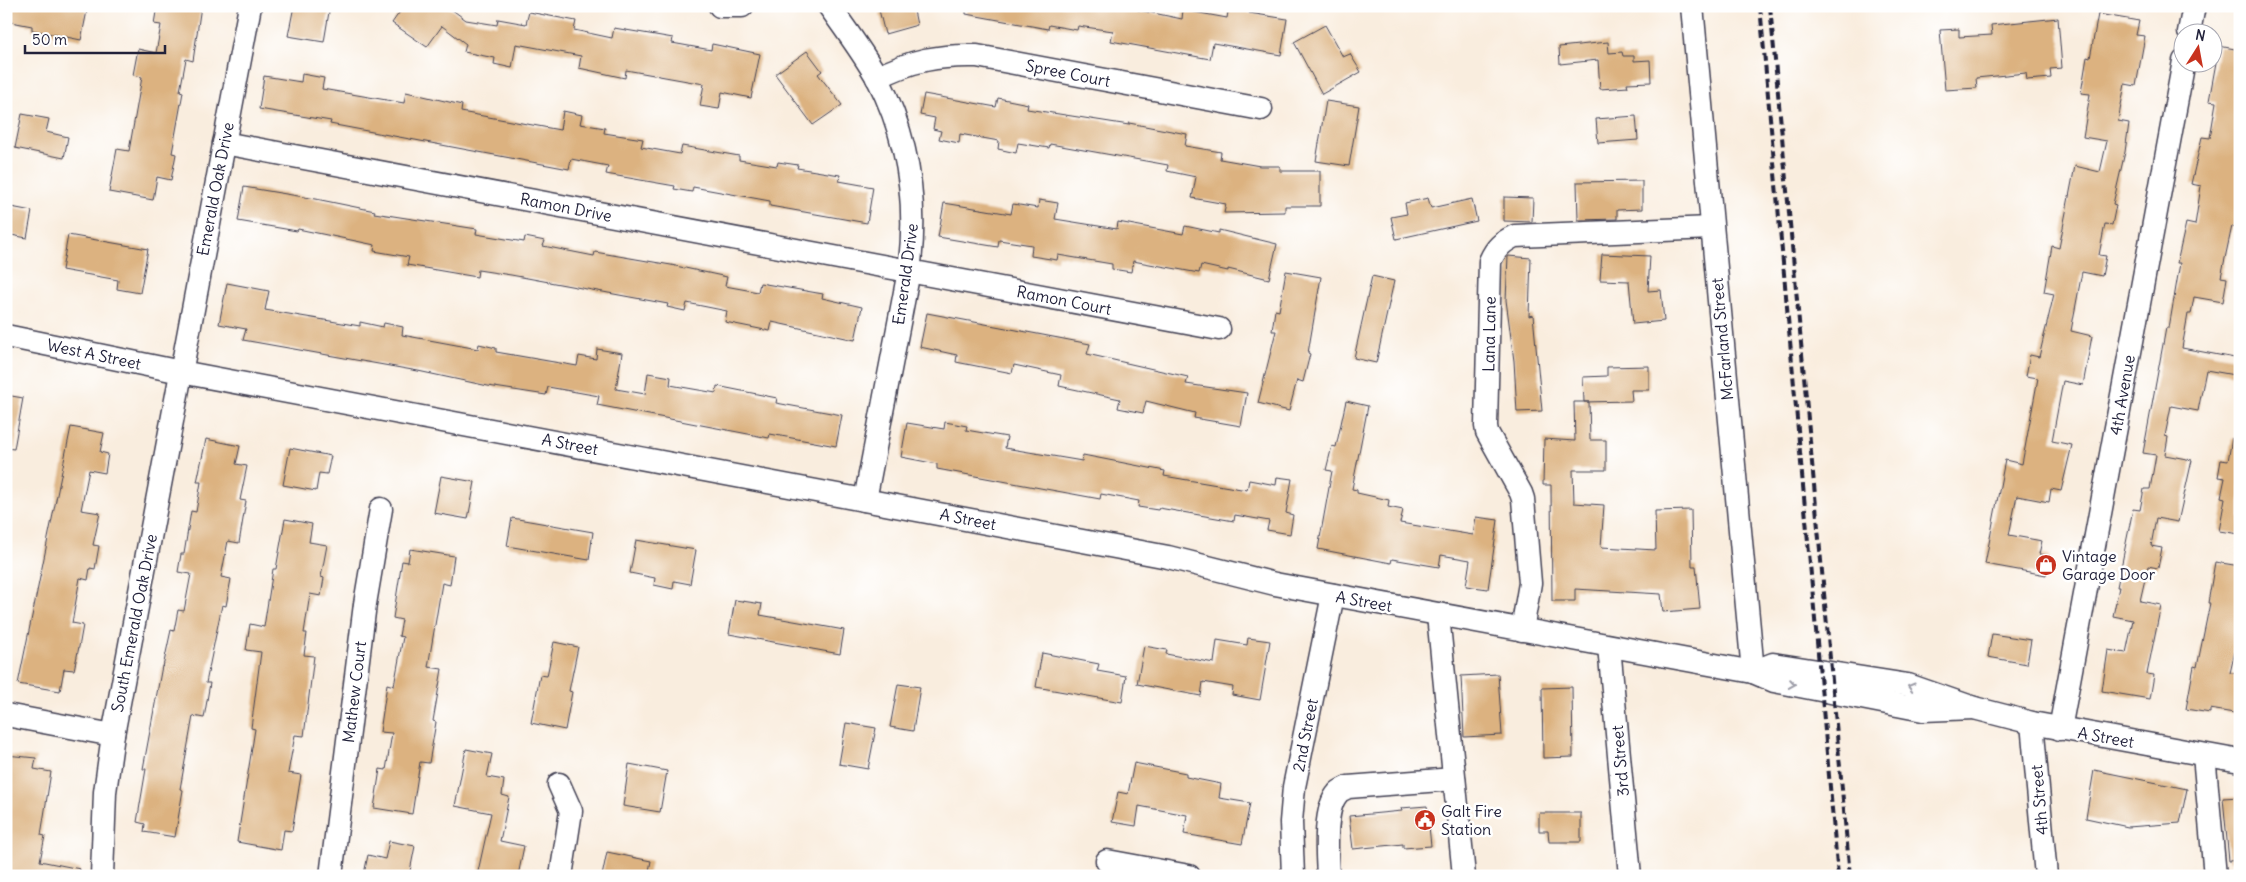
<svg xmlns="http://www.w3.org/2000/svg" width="2246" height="882" font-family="Delius,sans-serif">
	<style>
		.building { fill: #dcb280 }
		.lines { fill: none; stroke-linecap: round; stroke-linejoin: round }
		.minor-casing { stroke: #424053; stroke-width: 25 }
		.minor { stroke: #fff; stroke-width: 22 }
		.rail { stroke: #22223b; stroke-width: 4; stroke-dasharray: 8 4; stroke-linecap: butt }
		.oneway { stroke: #9c9ca7 }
		.labels { text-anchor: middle; stroke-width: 5; stroke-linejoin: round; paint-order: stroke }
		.street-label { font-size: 16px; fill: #22223b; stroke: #fff }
		.poi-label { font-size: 16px; fill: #22223b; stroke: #fff; text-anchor: start }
	</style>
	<rect width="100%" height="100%" fill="#fff"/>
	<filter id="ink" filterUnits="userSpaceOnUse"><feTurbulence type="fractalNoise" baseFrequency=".02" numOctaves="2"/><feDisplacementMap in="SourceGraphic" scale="10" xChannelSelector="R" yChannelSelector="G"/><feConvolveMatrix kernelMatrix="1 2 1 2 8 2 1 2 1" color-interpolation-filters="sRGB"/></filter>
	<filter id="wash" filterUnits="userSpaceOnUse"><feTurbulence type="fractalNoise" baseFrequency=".0096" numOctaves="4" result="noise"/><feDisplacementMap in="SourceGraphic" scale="20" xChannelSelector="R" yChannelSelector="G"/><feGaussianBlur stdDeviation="1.12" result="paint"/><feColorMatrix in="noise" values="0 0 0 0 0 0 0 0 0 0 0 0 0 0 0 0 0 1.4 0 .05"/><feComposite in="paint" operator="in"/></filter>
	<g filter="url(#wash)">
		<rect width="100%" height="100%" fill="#f9edde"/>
		<g id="blocks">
			<g class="building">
				<path d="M6,6H88L81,40L32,30V26L6,21Z"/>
				<path d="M157,6H201L193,61L186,59L180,91L183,92L172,153L176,154L171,180L157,177L153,200L109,192L117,149L129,151L142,77L133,75L138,49L156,53L161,25L154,24Z"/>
				<path d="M294,6H330L324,42L288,36Z"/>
				<path d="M404,6H447L466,20L497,25L498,19L526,24L529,12L576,21L574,30L612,38L614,28L673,38L672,43L711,50L712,44L760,54L751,98L722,92L719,109L700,106L704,84L626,70L625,78L579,68L581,56L516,44L512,68L494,64L495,58L464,52L466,44L442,26L427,47L392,23Z"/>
				<path d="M878,6H913L917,25L885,34Z"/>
				<path d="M966,6H1135L1134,9L1182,19L1183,10L1227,18L1229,6H1250L1249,13L1287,19L1281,55L1213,43L1210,59L1111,41L1113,31L1078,26L1077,30L1049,25L1048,29L966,14Z"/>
				<path d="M2098,14L2139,21L2136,35L2145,36L2136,86L2125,84L2118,121L2129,123L2125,152L2113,204L2116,205L2112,225L2105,224L2099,255L2106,256L2102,276L2082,272L2071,331L2092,336L2083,385L2063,381L2052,441L2072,445L2061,491L2051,489L2049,502L2017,496L2009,535L2042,541L2039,554L2050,556L2046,575L1985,564L2005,460L2022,464L2038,378L2026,376L2030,355L2039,357L2054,294L2044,292L2052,246L2059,248L2075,166L2100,172L2107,141L2083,137L2090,94L2081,93L2087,57L2090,58Z"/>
				<path d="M2058,18L2062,68L2050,69L2051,78L2027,80L2026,73L1976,78L1977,88L1945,90L1940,30L1959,29V37L1992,35L1991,25Z"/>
				<path d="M1325,25L1343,57L1350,54L1361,72L1322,94L1294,42Z"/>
				<path d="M1608,42L1609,53L1622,52L1623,56H1634V61L1650,60L1651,82L1627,83L1628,87L1600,89L1598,60L1560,64L1559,47Z"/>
				<path d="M2219,46L2240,50V198L2235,227L2232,226L2221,277L2227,278L2223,302L2194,297L2191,314H2188L2182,348L2240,359V376L2206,370L2198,411L2171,406L2165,436L2168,437L2165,455L2192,460L2178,522L2156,518L2151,546L2162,548L2158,568L2148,566L2140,601L2161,605L2147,674L2154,675L2150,699L2102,691L2108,650L2126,653L2133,620L2113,616L2119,587H2117L2133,509L2140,510L2144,489H2150L2156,455L2143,453L2166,328H2169L2180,263H2177L2186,223L2195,225L2201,186L2191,184L2202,137L2210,138L2216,102L2209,101Z"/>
				<path d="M807,51L822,71L818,74L842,105L813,125L775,74Z"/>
				<path d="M302,74L324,78L322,89L404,103L406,92L462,105L461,112L560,130L563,111L582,115L580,124L605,128L604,133L643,139L641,147L680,154L682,146L739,156V160L777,166L778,162L798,165L797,168L840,175L839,181L873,187L867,223L770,206V201L693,187L692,192L674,189L675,186L606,174L608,166L571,159L569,169L330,124L331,121L259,109L264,76L301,82Z"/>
				<path d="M924,94L996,107L998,98L1028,104L1027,109L1129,125V123L1187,134L1185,146L1221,152L1220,159L1260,166H1280V171H1320V206H1285V212L1224,213L1226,204L1192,198L1196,177L1167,171L1168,165L1050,144L1049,148L1018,143L1016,153L998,149L999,141L960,134L959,143L939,139L941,131L933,129L935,118L920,115Z"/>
				<path d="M1326,101L1359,106L1349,166L1316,161Z"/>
				<path d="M22,114L49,119L46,132L68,137L64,158L15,148Z"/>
				<path d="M1636,116L1638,140L1598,143L1596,119Z"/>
				<path d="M1642,181V209L1617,210V219L1578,220L1577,182Z"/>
				<path d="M244,187L316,199L375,211L374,213L477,229L476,234L524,242L525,237L545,241L543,246L594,256L595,252L671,265L727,277L725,286L758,292L760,283L823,294L822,298L862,307L855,340L772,322L770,331L725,322L727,311L687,303L685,311L667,307L668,304L511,275L478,270L477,277L407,265L409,257L374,251L375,245L298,229L297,231L238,221Z"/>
				<path d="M1504,197L1533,198L1532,222L1504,221Z"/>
				<path d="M1428,198L1431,208L1472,199L1477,221L1396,239L1391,217L1407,214L1405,203Z"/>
				<path d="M1039,200L1058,203L1055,219L1117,229L1118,222L1183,234L1185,226L1219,233V230L1277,244L1269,279L1228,269V271L1201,265L1199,273L1133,261L1131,272L1112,269V264L1058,255L1057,260L1031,256L1032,245L999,240L998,247L938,237L944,203L1011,214L1013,204L1038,208Z"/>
				<path d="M6,206L32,211L27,238L6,234Z"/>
				<path d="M68,235L148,249L140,293L117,289L118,280L62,270Z"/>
				<path d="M1602,254L1650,256L1648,291L1661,290L1664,321L1633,324L1629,281L1600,280Z"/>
				<path d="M1508,256L1531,258L1529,316L1533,315L1542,411L1517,412L1514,361L1506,300Z"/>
				<path d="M1286,271L1321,277L1308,353L1310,354L1303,382L1297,380L1289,411L1258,403L1276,331H1272L1275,310L1279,311Z"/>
				<path d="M1372,276L1394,281L1376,363L1354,358Z"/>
				<path d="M227,283L269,291L265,310L360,326V322L383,327L384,323L403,327L402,335L478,349L479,344L496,348V352L577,366L579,356L596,359L597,349L622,353L616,389L645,394L648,373L671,377L670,385L716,393L717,386L777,398L776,403L842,415L836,446L770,434L769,438L597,405L599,396L548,387L546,395L488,386L418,371L243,340L246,329L219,324Z"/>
				<path d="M927,313L1090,344L1087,354L1188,377L1186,384L1247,393L1241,426L1194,418L1195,413L1146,401L1143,413L1118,408L1120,399L1059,386L1061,375L1014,365L1012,373L956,362L957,355L920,347Z"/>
				<path d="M1649,366V390H1631L1632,401L1584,402L1583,377L1607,376V367Z"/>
				<path d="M6,395L23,398L14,449L6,448Z"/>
				<path d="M1346,401L1368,406L1352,489L1357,490V493L1389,500L1388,507L1403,510L1400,523L1473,535L1476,517L1498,520L1488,589L1466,586L1470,560L1441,555L1439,567L1392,559L1391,563L1318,549L1332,471L1326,470L1332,446L1336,447Z"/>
				<path d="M1574,402H1589L1590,440H1606V470H1573L1574,503L1604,505L1601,547L1656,550L1655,511L1691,510L1692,566H1696L1700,609L1663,612L1661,594L1575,589V601H1552L1551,485H1543L1544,439L1575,441Z"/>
				<path d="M945,422L967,426L966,430L1007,437L1005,448L1082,461L1083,455L1165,471L1164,476L1247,490L1249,480L1276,485L1277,477L1292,479L1286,513L1293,515L1290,534L1267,530L1269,521L1235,515L1234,521L1159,508L1158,510L1138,507L1139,501L1101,494L1100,499L937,469V464L901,457L907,423L944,429Z"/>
				<path d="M71,427L104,433L100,452L108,454L105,473L89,470L81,510L100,513L93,545L99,546L95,569L90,568L88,580L80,578L72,623L83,625L80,642L74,670L64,669L60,691L18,684Z"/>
				<path d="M2232,438L2240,439V534L2219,531L2225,498L2221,497L2225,478L2218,477L2221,460L2228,461Z"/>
				<path d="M206,439L240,446L236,464L247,466L240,500L246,501L239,543L228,541L221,577L231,579L226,606L222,605L206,683H210L204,718L193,716L180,789L183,790L175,837L144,832L145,824L137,822L146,769H143L162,666L163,667L171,630L174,631L178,610L184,611L191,574L178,572L181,554H184L191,511L196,512L201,482H197Z"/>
				<path d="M290,448L331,456L327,474L319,473L316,491L283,485Z"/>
				<path d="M441,476L475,482L468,519L434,513Z"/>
				<path d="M512,518L593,532L589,560L507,546Z"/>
				<path d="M285,519L312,524L309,542L327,545L321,577L324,578L321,596L310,594L304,633H307L304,655L314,656L304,736L295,735L288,773L301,775L292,831L284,830L281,850L237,842L255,729L251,728L261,652L246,650L250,624L264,627L273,569H276Z"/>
				<path d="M636,540L696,550L690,584L674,581L673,589L654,585L655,578L630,573Z"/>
				<path d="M410,549L454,556L450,585L442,583L428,667L442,669L433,721L436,722L429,763L420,762L412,814L374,808L380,769L386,770L392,733L380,732L387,684L394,686L403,637L399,636L402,620L393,618L402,561L408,562Z"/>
				<path d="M2215,562L2240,566V630L2230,673L2240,674V714L2210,709V713L2186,709L2194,666L2197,667L2210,603H2208Z"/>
				<path d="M735,600L762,604L760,615L844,630L840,654L729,634Z"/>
				<path d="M1992,634L2031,640L2027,664L1988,657Z"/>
				<path d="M1248,638L1270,641L1260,700L1232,695L1233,687L1203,682L1201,696L1137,684L1144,646L1167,650L1166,654L1214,663L1217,640L1247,645Z"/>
				<path d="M554,642L578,647L569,691L572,692L565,730L531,723L540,675L547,676Z"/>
				<path d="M1042,653L1099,664L1097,671L1126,676L1122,702L1036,687Z"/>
				<path d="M1498,674L1502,735L1464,737L1461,676Z"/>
				<path d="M898,684L920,687L913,731L890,727Z"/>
				<path d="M1572,687L1573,757L1543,758L1542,688Z"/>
				<path d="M846,723L876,728L868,769L839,764Z"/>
				<path d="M466,749L492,754L487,777L504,780L502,795L509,797L500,841L524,846L518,876H477L491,813L455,806Z"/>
				<path d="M6,755L36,758L34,769L51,772L41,835L45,836L40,861L80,869L79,876H20L6,873Z"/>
				<path d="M1134,763L1186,773V777L1221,784L1219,798L1250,803L1242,844L1184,834L1187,815L1139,806L1136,826L1112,822L1118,792L1128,794Z"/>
				<path d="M629,764L667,771L660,812L623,806Z"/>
				<path d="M2094,770L2187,789L2180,823L2128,827L2086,818Z"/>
				<path d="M2240,797V860L2229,861L2223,798Z"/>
				<path d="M1427,806L1431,846L1403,848V844L1353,849L1349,816L1402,811L1401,808Z"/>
				<path d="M1539,813H1581V842H1549L1548,831H1539Z"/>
				<path d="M389,841L415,846L409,876L364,874L368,855L385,859Z"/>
				<path d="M607,852L651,861L648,876H602Z"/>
			</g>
		</g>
	</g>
	<g filter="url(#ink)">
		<use href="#blocks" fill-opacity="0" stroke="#424053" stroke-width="1"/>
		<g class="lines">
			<g class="minor-casing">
				<g id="minor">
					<path d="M720,6H742"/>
					<path d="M829,6C846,30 864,54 878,79C909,140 918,204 909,271L865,500"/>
					<path d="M1692,6L1753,672"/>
					<path d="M2189,32L2194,6"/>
					<path d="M877,78C911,60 939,55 977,56L1261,109"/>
					<path d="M224,143L1219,329"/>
					<path d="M6,336L181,372L1168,557L1275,584L1753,672L1774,681L1923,710L1974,708"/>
					<path d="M1438,615L1464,876"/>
					<path d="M1522,630L1530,583L1523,499L1521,493L1487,432L1486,426L1490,261C1496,248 1502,242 1515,236L1712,228"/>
					<path d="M1609,646L1630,876"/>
					<path d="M1753,672L1773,664L1908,685L1974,708L2032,723L2240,761"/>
					<path d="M6,715L113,735"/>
					<path d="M2032,723L2046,876"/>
					<path d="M2060,729L2184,61"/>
					<path d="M2204,755L2215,876"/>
					<path d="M559,784L571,811L561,876"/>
					<path d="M1107,861L1189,876"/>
					<path d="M102,876L105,792L113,735L250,6"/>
					<path d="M331,876L365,604L381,509"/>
					<path d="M1293,876L1291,822L1294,787L1333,595"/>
					<path d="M1328,876C1327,855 1323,809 1338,793C1340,790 1345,789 1348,787L1454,779"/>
				</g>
			</g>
			<use href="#minor" class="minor"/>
			<g class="rail">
				<path d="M1760,6L1838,876"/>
				<path d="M1770,6L1850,876"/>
			</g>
		</g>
		<defs><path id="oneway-chevron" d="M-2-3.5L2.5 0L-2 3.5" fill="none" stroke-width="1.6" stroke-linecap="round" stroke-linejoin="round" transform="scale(1.25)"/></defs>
		<g class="oneway">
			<use href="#oneway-chevron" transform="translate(1792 684) rotate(9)"/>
			<use href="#oneway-chevron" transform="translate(1911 687) rotate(-164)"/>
		</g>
	</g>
	<defs>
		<g id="shop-disc" transform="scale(1.125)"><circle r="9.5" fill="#c8321e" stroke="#fff"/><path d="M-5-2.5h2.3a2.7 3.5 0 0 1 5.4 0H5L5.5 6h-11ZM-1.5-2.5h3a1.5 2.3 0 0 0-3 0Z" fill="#fff"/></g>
		<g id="civic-disc" transform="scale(1.125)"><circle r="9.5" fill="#c8321e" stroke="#fff"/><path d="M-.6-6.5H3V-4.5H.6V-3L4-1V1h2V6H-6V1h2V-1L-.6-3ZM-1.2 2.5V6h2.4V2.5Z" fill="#fff"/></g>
	</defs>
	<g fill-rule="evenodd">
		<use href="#shop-disc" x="2046" y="565"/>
		<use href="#civic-disc" x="1425" y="820"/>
	</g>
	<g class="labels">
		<g class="street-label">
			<text transform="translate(1068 73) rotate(11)" y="6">Spree Court</text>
			<text transform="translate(215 189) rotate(-79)" y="6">Emerald Oak Drive</text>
			<text transform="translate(566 207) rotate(11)" y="6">Ramon Drive</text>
			<text transform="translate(905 274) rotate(-82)" y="6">Emerald Drive</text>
			<text transform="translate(1064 300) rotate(11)" y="6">Ramon Court</text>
			<text transform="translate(1489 334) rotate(-89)" y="6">Lana Lane</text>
			<text transform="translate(1722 339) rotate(-95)" y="6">McFarland Street</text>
			<text transform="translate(94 354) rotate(12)" y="6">West A Street</text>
			<text transform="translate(2122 395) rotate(-80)" y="6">4th Avenue</text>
			<text transform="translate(570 444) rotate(11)" y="6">A Street</text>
			<text transform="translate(968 519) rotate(11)" y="6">A Street</text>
			<text transform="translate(1364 601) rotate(10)" y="6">A Street</text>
			<text transform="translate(134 623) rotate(-79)" y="6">South Emerald Oak Drive</text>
			<text transform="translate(354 692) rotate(-83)" y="6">Mathew Court</text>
			<text transform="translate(1305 735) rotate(-79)" y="6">2nd Street</text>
			<text transform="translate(2106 737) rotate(10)" y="6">A Street</text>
			<text transform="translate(1620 761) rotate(-95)" y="6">3rd Street</text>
			<text transform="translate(2039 800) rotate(-95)" y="6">4th Street</text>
		</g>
		<g class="poi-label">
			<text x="2062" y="562">Vintage<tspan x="2062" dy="18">Garage Door</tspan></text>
			<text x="1441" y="817">Galt Fire<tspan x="1441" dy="18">Station</tspan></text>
		</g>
	</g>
	<rect width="2246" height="882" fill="none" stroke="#fff" stroke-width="25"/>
	<g transform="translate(2198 48) rotate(11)"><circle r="24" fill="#ffffff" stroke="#a7a7b1"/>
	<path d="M0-4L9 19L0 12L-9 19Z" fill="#c8321e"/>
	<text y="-8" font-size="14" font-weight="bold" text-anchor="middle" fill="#22223b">N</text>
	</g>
	<path d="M25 45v8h140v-8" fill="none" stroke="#22223b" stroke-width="2.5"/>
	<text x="32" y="45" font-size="15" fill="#22223b" stroke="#ffffff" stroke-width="4" paint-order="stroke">50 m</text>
</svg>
